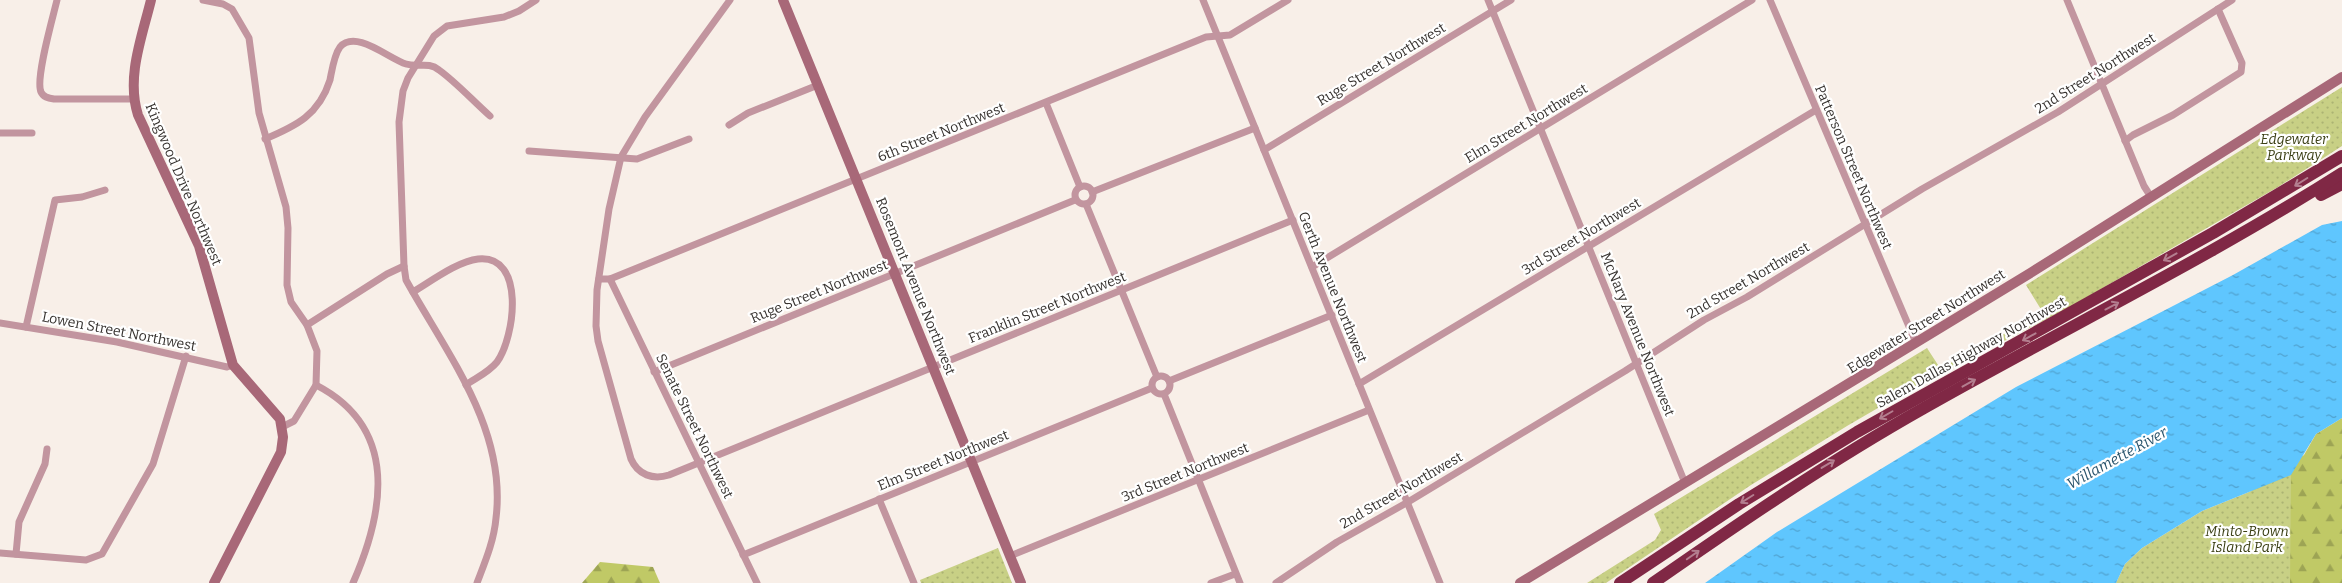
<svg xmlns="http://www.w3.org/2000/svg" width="2342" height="583" font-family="Bitter,serif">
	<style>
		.forest { fill: url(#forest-firs) }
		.park { fill: url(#park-dots) }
		.water { fill: url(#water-ripples) }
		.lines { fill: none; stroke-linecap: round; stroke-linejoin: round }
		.street { stroke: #c2959f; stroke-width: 7 }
		.secondary { stroke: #a86878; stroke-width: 10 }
		.highway { stroke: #802845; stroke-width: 12 }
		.oneway { stroke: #b37e8f }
		.labels { text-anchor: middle; stroke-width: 4.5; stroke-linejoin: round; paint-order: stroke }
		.street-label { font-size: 14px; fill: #36322f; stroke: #fff }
		.park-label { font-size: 14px; font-style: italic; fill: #3c4016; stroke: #fff }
		.water-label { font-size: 15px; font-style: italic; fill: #29546c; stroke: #fff }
	</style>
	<defs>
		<pattern id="forest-firs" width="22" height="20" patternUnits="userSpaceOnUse" patternTransform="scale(1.25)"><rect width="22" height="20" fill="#c0c966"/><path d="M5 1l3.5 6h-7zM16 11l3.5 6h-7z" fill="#9da454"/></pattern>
		<pattern id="park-dots" width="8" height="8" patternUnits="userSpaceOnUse" patternTransform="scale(1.25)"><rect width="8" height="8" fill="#c8d085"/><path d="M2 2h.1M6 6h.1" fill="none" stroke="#acb373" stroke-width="1.8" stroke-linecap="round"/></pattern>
		<pattern id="water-ripples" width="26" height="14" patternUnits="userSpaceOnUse" patternTransform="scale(1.25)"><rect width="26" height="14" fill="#5fc6fe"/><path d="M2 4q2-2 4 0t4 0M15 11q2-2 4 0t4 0" fill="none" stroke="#4fa1ce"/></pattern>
	</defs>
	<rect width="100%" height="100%" fill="#f8efe8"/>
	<g class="forest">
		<path d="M2342,418V583H2116L2304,455L2316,434Z"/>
		<path d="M600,562L653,567L660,583H582Z"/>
	</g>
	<g class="park">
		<path d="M2342,87V146L2278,187L2068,308L1902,394L1847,426L1751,485L1606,583H1587L1655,540L1661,530L1654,514L1927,348L1940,368L1973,352L2042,311L2026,285Z"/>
		<path d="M2291,475L2290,583H2116L2125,564L2142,548L2202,511Z"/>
		<path d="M998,548L1012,583H921L920,580Z"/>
	</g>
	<path class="water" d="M2342,221V418L2316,434L2291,475L2202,511L2142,548L2125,564L2116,583H1705L1777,532L2016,387L2233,275L2322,225Z"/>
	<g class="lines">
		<g class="street">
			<path d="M57,0C53,17 35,79 41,92C43,97 48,98 54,99H133"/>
			<path d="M203,0L223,4L232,9L249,38L259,113L286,207L288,228L287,285L291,302L307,325"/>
			<path d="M730,0L645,117L621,157L609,209L597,290L596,326L598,341L631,459C638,475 653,480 669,475L1293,220"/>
			<path d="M1203,0L1440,583"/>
			<path d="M1488,0L1685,483"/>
			<path d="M1770,0L1916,343"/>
			<path d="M2067,0L2144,186L2151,197"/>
			<path d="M1046,103L1080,187"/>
			<path d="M729,125L748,113L818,85"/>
			<path d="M0,133H32"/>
			<path d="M265,139C296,126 319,115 330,80C332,70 334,55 340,47C356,29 389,59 406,64C418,68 428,61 439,70C457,83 473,101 490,116"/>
			<path d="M2125,141L2133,135L2173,115L2241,72L2242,63L2218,9"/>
			<path d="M1264,150L1511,0"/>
			<path d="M529,151L637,159L689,139"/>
			<circle cx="1084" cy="195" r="9"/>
			<path d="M1092,192L1255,128"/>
			<path d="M1086,204L1157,377"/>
			<path d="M1312,267L1752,0"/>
			<path d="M599,279H610L1206,37L1230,35L1288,0"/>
			<path d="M610,279L757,583"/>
			<path d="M413,292C430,282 458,261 478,259C526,254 515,337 497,362C489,372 476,378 466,385"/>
			<path d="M0,323L117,342L227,367L233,365"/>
			<path d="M26,327L55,200L82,197L105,190"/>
			<path d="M654,372L1075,200"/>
			<circle cx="1161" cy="385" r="9"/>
			<path d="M1169,381L1332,315"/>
			<path d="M1359,384L1816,110"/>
			<path d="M316,385C399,428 385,510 353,583"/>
			<path d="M1164,394L1240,583"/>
			<path d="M282,427L294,421L316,385L317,351L307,325L387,274L404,266"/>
			<path d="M879,499L914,583"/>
			<path d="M0,553L86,560L102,554L153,464L186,356"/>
			<path d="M16,554L19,522L45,464L47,449"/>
			<path d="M743,555L1152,388"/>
			<path d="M1010,556L1369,410"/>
			<path d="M477,583C485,562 494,541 496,518C507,429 447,354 406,280L404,266L399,122L403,91L408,78L434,36L447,26L504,17L519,11L536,0"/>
			<path d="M1211,583L1235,574"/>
			<path d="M1276,583L1337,542L1408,502L1625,371L1704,320L1747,297L1922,189L2058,112L2232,0"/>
		</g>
		<g class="secondary">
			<path d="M151,0C142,37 126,77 138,115L199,246L233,365L280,419L283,437L281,452L214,583"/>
			<path d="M783,0L1021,583"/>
			<path d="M1520,583L2032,272L2342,77"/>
		</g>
		<g class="highway">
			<path d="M2321,195L2342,184"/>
			<path d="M1620,583L1739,504L1857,432L2213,233L2342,156"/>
			<path d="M1653,583C1742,521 1830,461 1924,408C2063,329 2207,259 2342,173"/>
		</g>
	</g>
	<defs><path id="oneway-shaft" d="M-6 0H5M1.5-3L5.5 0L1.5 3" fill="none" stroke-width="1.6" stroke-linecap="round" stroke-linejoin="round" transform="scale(1.25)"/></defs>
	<g class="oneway">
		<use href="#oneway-shaft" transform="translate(2301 182) rotate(148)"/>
		<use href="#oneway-shaft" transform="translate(2170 257) rotate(151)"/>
		<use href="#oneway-shaft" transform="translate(2112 306) rotate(-28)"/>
		<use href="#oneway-shaft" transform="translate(2029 337) rotate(151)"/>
		<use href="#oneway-shaft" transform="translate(1969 383) rotate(-29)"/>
		<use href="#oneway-shaft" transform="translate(1886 415) rotate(150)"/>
		<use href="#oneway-shaft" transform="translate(1828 464) rotate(-31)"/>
		<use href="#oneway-shaft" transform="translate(1747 499) rotate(148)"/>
		<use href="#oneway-shaft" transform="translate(1693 555) rotate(-35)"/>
	</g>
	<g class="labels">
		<g class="street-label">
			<text transform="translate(1381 64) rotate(-31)" y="5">Ruge Street Northwest</text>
			<text transform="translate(2095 73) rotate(-32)" y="5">2nd Street Northwest</text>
			<text transform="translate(1526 123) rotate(-31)" y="5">Elm Street Northwest</text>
			<text transform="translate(941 132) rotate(-22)" y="5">6th Street Northwest</text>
			<text transform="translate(1854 167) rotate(67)" y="5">Patterson Street Northwest</text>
			<text transform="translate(184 184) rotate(67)" y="5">Kingwood Drive Northwest</text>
			<text transform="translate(1581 236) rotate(-31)" y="5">3rd Street Northwest</text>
			<text transform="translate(1748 280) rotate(-30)" y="5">2nd Street Northwest</text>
			<text transform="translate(916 286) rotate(68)" y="5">Rosemont Avenue Northwest</text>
			<text transform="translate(1333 287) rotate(68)" y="5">Gerth Avenue Northwest</text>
			<text transform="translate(819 291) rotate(-22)" y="5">Ruge Street Northwest</text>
			<text transform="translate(1047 307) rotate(-22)" y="5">Franklin Street Northwest</text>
			<text transform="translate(1926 321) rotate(-32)" y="5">Edgewater Street Northwest</text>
			<text transform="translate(119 331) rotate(11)" y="5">Lowen Street Northwest</text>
			<text transform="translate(1638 334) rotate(68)" y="5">McNary Avenue Northwest</text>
			<text transform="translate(1971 352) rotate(-29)" y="5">Salem Dallas Highway Northwest</text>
			<text transform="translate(695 426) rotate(64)" y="5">Senate Street Northwest</text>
			<text transform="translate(943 460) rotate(-22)" y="5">Elm Street Northwest</text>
			<text transform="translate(1185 472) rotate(-22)" y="5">3rd Street Northwest</text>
			<text transform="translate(1401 490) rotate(-30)" y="5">2nd Street Northwest</text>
		</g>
		<g class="park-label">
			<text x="2294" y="144">Edgewater<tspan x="2294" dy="16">Parkway</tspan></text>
			<text x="2247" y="536">Minto-Brown<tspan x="2247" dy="16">Island Park</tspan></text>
		</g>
		<g class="water-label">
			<text transform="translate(2117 458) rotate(-29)" y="5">Willamette River</text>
		</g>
	</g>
</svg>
